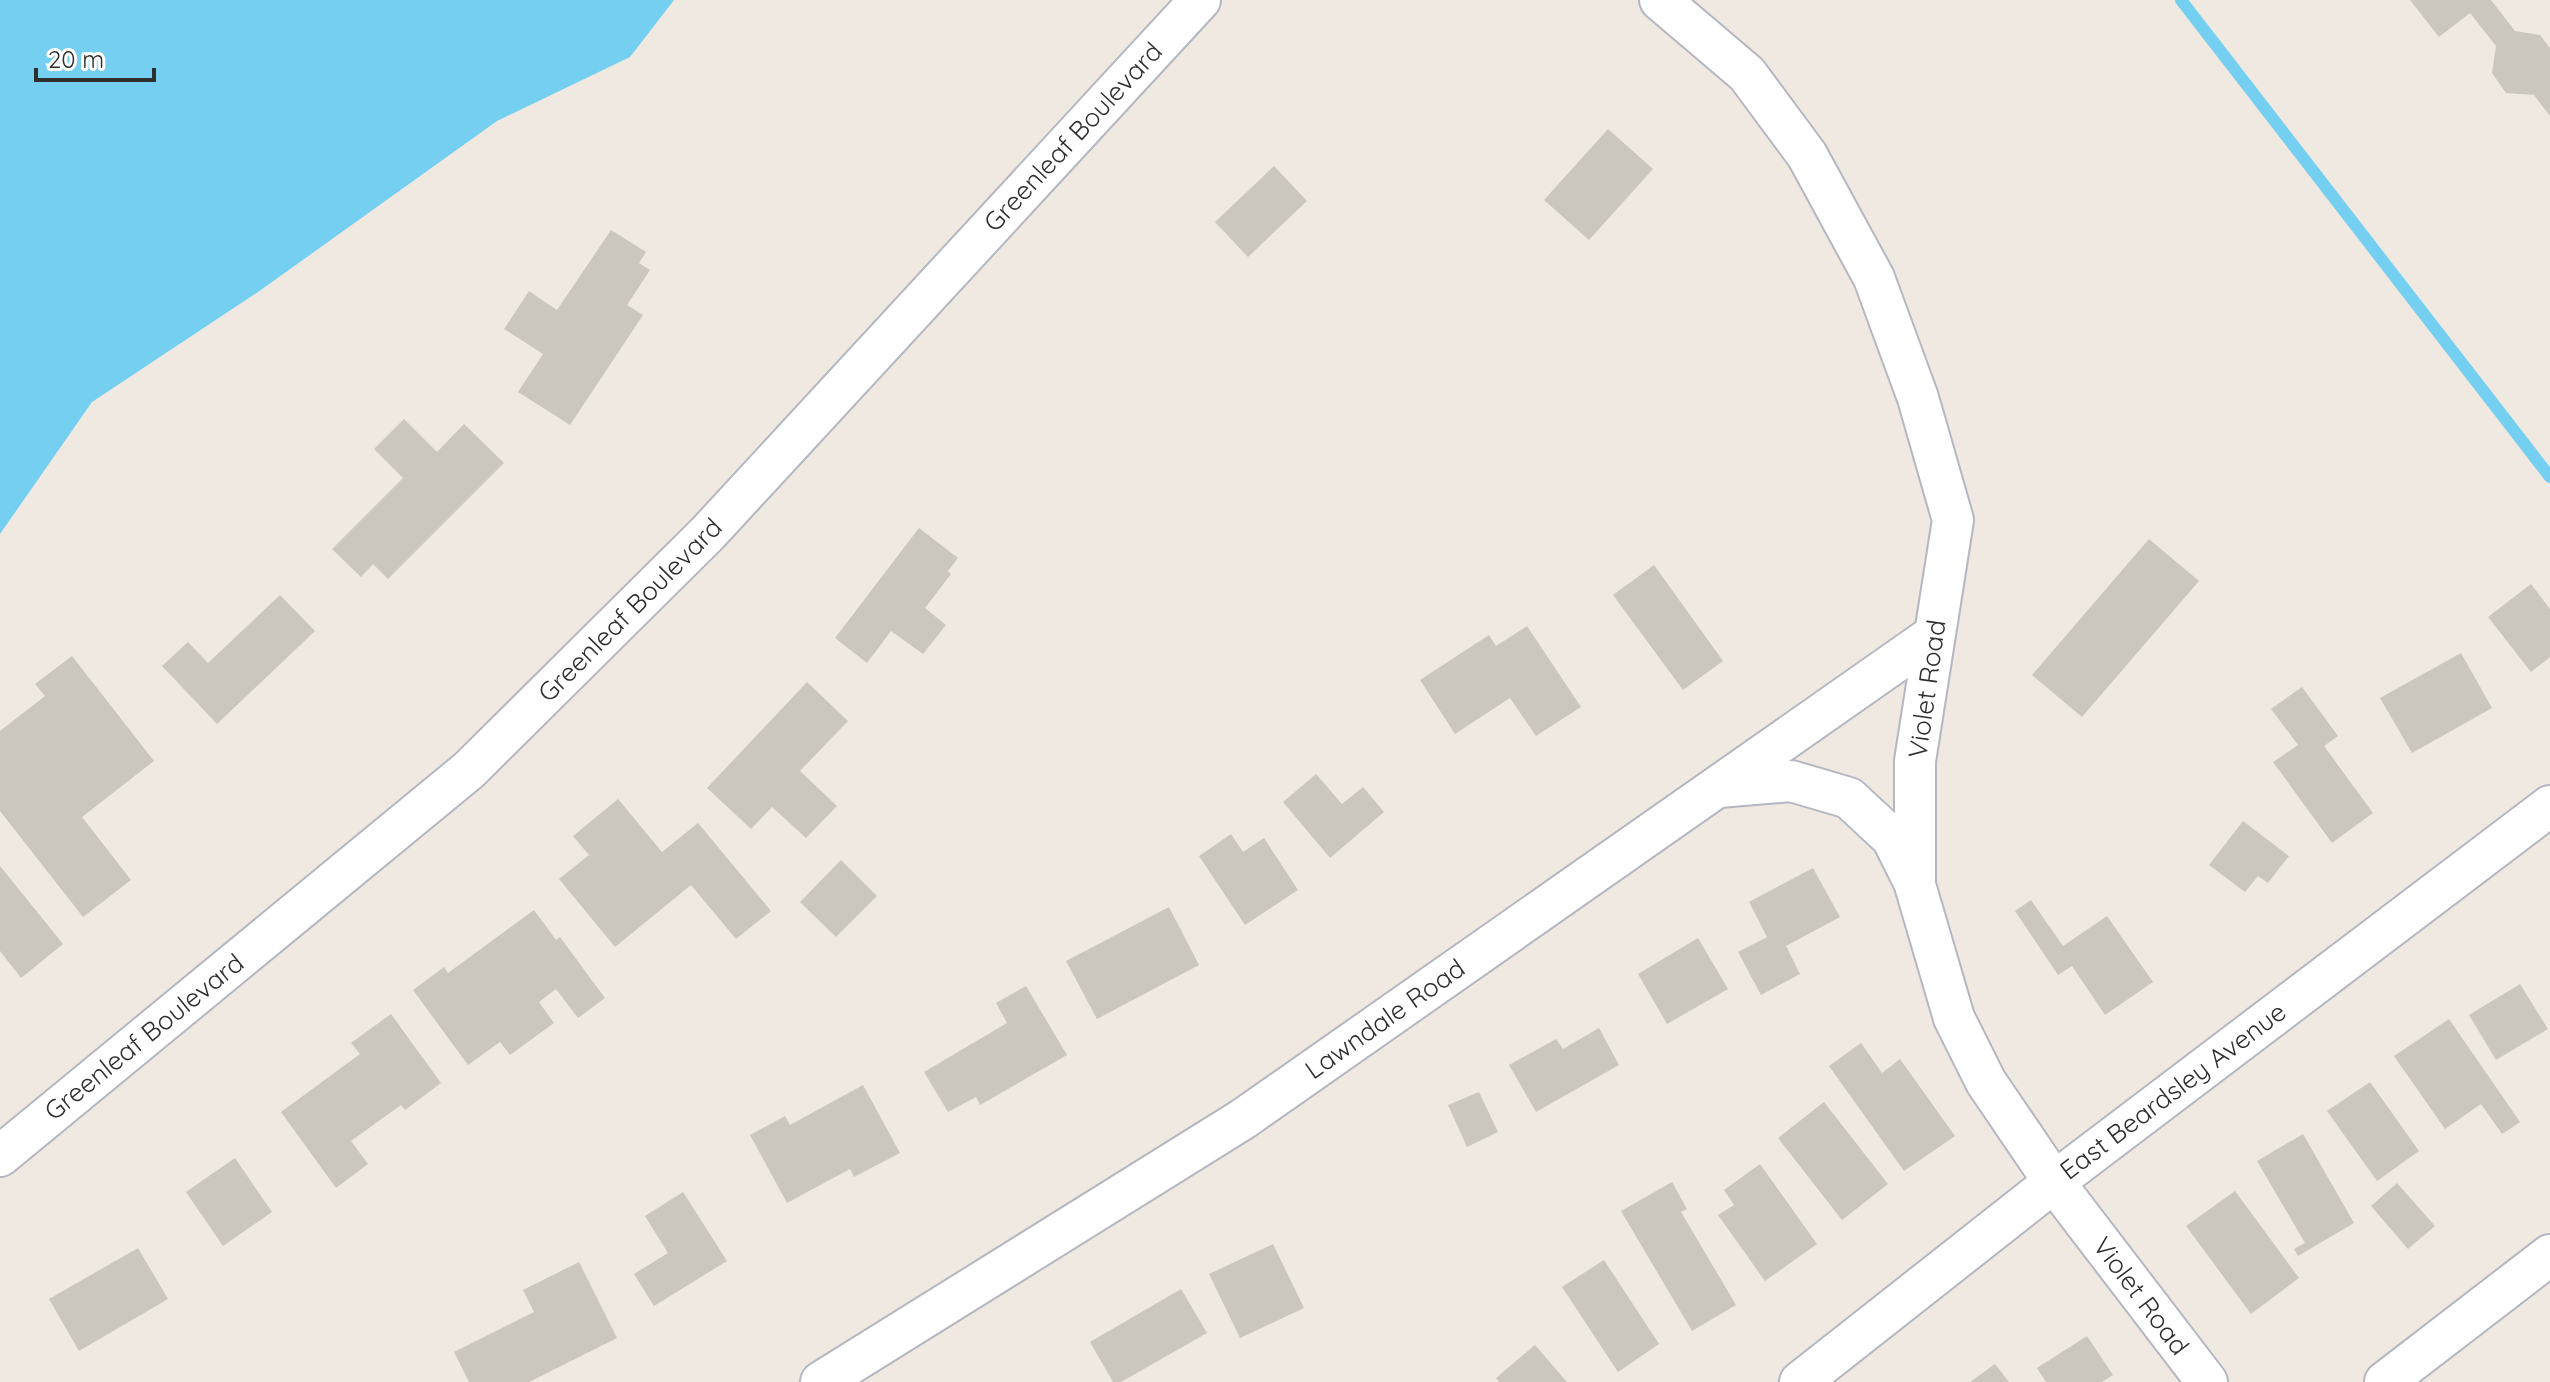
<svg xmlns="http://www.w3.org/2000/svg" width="2550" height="1382" font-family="Quicksand,sans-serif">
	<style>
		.water { fill: #75cff0 }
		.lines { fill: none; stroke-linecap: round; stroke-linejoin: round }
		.stream { stroke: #75cff0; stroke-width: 12 }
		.building { fill: #cbc7bf }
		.minor-casing { stroke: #b4b7c1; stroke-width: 44 }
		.minor { stroke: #fff; stroke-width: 40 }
		.labels { text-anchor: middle; stroke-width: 6; stroke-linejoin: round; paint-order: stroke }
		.street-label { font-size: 26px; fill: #2e2e2e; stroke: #fff }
	</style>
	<rect width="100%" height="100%" fill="#efe9e1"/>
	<path class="water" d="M0,0H674L630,57L497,121L258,292L92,402L0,534Z"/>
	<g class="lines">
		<path class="stream" d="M2181,0L2550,477"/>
	</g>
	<g class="building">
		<path d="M2410,0H2491L2515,31L2540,35L2550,48V116L2534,95L2506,93L2492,73L2496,46L2470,13L2439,37Z"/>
		<path d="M1608,129L1653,169L1589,240L1544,200Z"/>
		<path d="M1274,166L1307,201L1248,257L1215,222Z"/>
		<path d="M611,230L646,252L639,263L650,270L627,305L643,315L570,425L518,392L543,354L504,329L529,291L557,310Z"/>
		<path d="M404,419L437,452L464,424L504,463L388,579L373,564L361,577L332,549L403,478L374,449Z"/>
		<path d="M919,528L958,558L948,571L951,574L925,608L946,625L923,654L891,631L867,663L835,638Z"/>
		<path d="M2149,539L2199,581L2082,717L2032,675Z"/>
		<path d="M1654,565L1723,661L1683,690L1613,595Z"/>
		<path d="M2531,584L2550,609V657L2531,672L2488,617Z"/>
		<path d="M280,595L315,631L217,724L162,666L188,642L208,663Z"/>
		<path d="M1527,626L1581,707L1536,736L1510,698L1455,734L1420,680L1489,635L1496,646Z"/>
		<path d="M2461,653L2492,708L2412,753L2380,698Z"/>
		<path d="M72,656L154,761L82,817L131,880L83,917L0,811V731L45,696L35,684Z"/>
		<path d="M807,682L848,721L800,771L837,806L806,838L772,807L751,829L707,788Z"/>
		<path d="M2302,687L2338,736L2324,746L2373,813L2332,843L2273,762L2298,745L2271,709Z"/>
		<path d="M1316,774L1342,804L1363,787L1384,812L1330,858L1283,802Z"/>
		<path d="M618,799L662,852L698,823L771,911L736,939L691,885L615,947L559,879L589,855L573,836Z"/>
		<path d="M2243,821L2289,856L2268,883L2258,876L2245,892L2209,865Z"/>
		<path d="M1231,834L1243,852L1264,838L1298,890L1245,925L1199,856Z"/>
		<path d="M841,860L877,896L836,937L800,902Z"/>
		<path d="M0,866L63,944L21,978L0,951Z"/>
		<path d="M1813,868L1840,917L1786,946L1800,974L1761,995L1738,952L1767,937L1749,902Z"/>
		<path d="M2031,900L2063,946L2107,916L2153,982L2105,1015L2072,966L2058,975L2015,911Z"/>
		<path d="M1169,907L1199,965L1097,1019L1066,961Z"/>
		<path d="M534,910L556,940L560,937L605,998L578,1018L556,989L539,1002L554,1023L510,1055L500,1042L468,1065L413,990L444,967L448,973Z"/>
		<path d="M1698,938L1728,989L1667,1024L1638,974Z"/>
		<path d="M2520,984L2548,1029L2496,1060L2469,1015Z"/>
		<path d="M1026,986L1067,1055L980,1105L976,1097L948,1112L924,1072L1007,1023L996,1003Z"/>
		<path d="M391,1014L441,1083L405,1110L401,1105L351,1141L368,1164L336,1188L281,1112L360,1054L351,1043Z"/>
		<path d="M2449,1019L2520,1122L2502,1134L2481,1104L2445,1129L2394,1056Z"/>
		<path d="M1599,1028L1619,1065L1536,1112L1509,1065L1556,1039L1563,1049Z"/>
		<path d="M1861,1043L1882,1073L1900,1059L1955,1136L1904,1171L1829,1066Z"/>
		<path d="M2370,1082L2419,1151L2377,1181L2327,1111Z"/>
		<path d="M863,1085L900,1153L854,1177L850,1169L787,1203L750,1135L785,1116L790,1125Z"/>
		<path d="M1479,1092L1498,1132L1467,1147L1448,1105Z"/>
		<path d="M1824,1102L1888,1184L1842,1220L1778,1138Z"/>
		<path d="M2303,1134L2354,1223L2298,1256L2294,1249L2305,1243L2257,1161Z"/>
		<path d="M235,1158L272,1212L223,1246L186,1192Z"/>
		<path d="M1760,1164L1817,1244L1765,1281L1718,1215L1734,1205L1724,1190Z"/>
		<path d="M1672,1182L1687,1209L1681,1212L1736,1305L1692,1331L1621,1211Z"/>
		<path d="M2397,1183L2435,1226L2408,1249L2371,1206Z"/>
		<path d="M2235,1191L2299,1278L2251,1314L2186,1226Z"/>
		<path d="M683,1192L727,1261L654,1306L634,1274L668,1253L645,1216Z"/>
		<path d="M1273,1244L1304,1308L1240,1338L1209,1274Z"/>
		<path d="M138,1248L168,1299L79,1351L49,1299Z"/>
		<path d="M1604,1260L1659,1344L1618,1372L1562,1287Z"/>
		<path d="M579,1262L617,1338L529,1382H469L454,1352L534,1312L523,1290Z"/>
		<path d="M1181,1289L1207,1333L1121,1382H1113L1090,1342Z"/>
		<path d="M2087,1336L2113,1375L2102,1382H2046L2037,1368Z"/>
		<path d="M1535,1345L1567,1382H1499L1496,1378Z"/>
		<path d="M1995,1364L2009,1382H1970Z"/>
	</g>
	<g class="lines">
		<g class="minor-casing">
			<g id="minor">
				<path d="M1660,0L1747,74L1807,155L1874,278L1918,398L1953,520L1915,761V885L1954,1018L1986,1082L2054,1182L2207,1382"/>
				<path d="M1719,787L1791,781L1849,798L1892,838L1914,882"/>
				<path d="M0,1156L469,770L708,533L1200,0"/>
				<path d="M821,1382L1243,1119L1934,635"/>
				<path d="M1800,1382L2054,1182L2550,806"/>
				<path d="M2385,1382L2550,1255"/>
			</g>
		</g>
		<use href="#minor" class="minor"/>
	</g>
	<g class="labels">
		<g class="street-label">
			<text transform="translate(1073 137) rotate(-47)" y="9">Greenleaf Boulevard</text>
			<text transform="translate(630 610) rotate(-45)" y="9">Greenleaf Boulevard</text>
			<text transform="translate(1927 689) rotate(-82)" y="9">Violet Road</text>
			<text transform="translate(1385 1019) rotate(-35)" y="9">Lawndale Road</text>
			<text transform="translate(144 1037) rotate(-39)" y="9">Greenleaf Boulevard</text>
			<text transform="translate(2173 1091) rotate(-37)" y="9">East Beardsley Avenue</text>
			<text transform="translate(2141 1296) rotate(53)" y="9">Violet Road</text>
		</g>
	</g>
	<path d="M36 68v12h118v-12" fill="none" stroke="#2e2e2e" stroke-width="4"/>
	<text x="48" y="68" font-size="24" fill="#2e2e2e" stroke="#ffffff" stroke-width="6" paint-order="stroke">20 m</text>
</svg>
